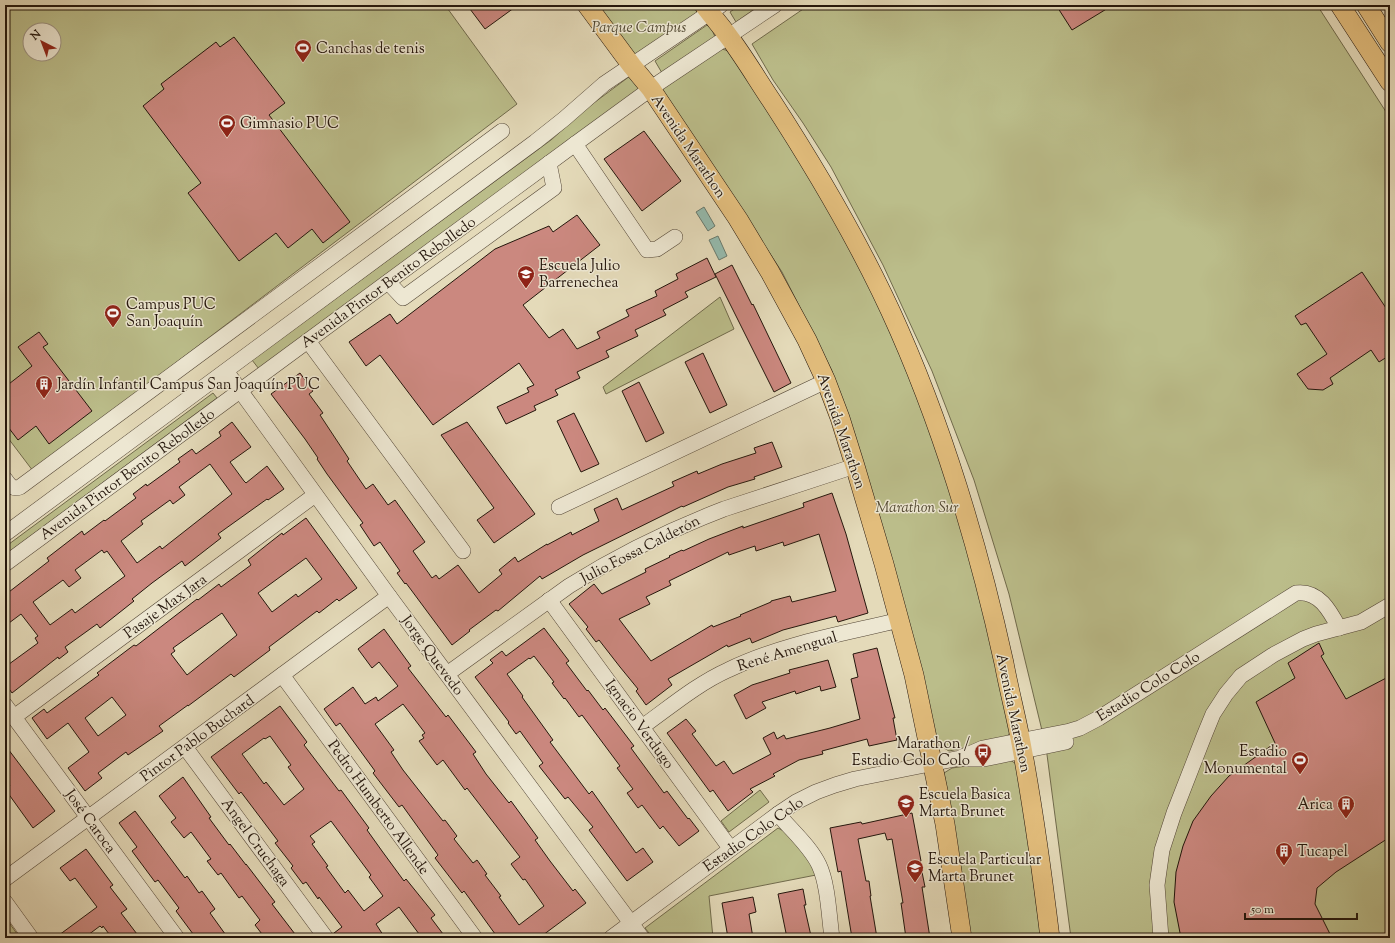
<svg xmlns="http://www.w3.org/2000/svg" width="1395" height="943" font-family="'Sorts Mill Goudy',serif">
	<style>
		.green { fill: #bbbd8a; stroke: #706a4b; fill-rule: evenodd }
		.water { fill: #95bbae; stroke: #68796d }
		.building { fill: #cb887f; stroke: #24160c; fill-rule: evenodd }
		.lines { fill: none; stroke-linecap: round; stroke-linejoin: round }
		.minor-casing { stroke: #544737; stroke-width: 16 }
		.major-casing { stroke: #24160c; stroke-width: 20 }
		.minor { stroke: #ede7d2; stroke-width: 15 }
		.major { stroke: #e2bd7c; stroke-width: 19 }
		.labels { text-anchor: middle; stroke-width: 3; stroke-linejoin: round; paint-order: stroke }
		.park-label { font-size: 15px; font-style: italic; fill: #514832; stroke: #ede7d2 }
		.poi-label { font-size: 15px; fill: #24160c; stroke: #ede7d2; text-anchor: start }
		.street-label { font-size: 15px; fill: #24160c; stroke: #ede7d2 }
	</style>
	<rect width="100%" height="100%" fill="#e4dab9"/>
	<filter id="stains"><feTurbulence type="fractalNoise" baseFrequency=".005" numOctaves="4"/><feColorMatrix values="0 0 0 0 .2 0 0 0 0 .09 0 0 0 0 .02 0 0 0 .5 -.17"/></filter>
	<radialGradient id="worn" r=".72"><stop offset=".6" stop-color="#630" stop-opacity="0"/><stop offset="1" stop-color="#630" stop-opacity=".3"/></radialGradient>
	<g class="green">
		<path d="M5,5H445L517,104L33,471L5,434ZM30,30H54V54H30Z"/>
		<path d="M597,5H693L698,12L635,56Z"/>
		<path d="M740,5H760L736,22L730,12Z"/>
		<path d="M809,5H1317L1390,118V938H1071L1046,747L1009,594L974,480L932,371L883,265L831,167L803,123L773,80L752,44Z"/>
		<path d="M707,25L711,27L715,37L662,73L655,61Z"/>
		<path d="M722,49L732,52L829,205L886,312L955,494L1012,730L1004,740L949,751L939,745L934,731L832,371L782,272L662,89Z"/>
		<path d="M630,76L639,89L259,369L252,360L551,140L587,108Z"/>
		<path d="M720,297L734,329L606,394L603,387Z"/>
		<path d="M213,393L217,398L5,555V547Z"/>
		<path d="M1010,760L1018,765L1041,938H970L960,863L944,773L952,768Z"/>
		<path d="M760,790L769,802L729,832L721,821Z"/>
		<path d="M778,828L793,836L804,849L816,875L709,896L713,938H653L645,928Z"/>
		<path d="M5,917L20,938H5Z"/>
	</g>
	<g class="water">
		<path d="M704,207L715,226L708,231L696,212Z"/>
		<path d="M718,236L727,256L719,260L709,240Z"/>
	</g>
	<g class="building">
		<path d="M467,5H518L485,29Z"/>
		<path d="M1056,5H1113L1072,30Z"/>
		<path d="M234,37L285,103L269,115L350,222L323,243L312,229L288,248L276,233L239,261L188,193L201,183L143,106L164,89L161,84L216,42L220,47Z"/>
		<path d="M644,131L681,181L642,211L604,159Z"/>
		<path d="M577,215L600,245L523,305L549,338L563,329L577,349L600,338L597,332L629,316L626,310L657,296L655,291L678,279L676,274L707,258L716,277L685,292L688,297L663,310L666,315L635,330L638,336L606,351L609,357L577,372L580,378L555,390L558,395L534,406L536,410L506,424L497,407L529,392L527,388L534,385L519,363L433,425L380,355L366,366L349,342L390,314L397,324L495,249L549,226L553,232Z"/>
		<path d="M732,265L752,305L753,304L791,383L774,392L715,274Z"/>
		<path d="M1362,272L1390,314V355L1379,362L1371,350L1330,378L1333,384L1323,390L1308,389L1297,374L1327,354L1306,323L1301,325L1295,316Z"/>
		<path d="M39,332L48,344L43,347L92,411L49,444L36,426L18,440L5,423V387L32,366L18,347Z"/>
		<path d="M703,353L727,405L710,413L685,362Z"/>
		<path d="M300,373L313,391L309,394L323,413L320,415L349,459L347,461L366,489L373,484L388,505L395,500L425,542L413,551L432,578L436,575L439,579L458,565L479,593L502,574L499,570L515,557L518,562L547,544V545L571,532L572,535L599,521L594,509L617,498L622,510L674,486L672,482L697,471L698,474L722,464L756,453L754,448L772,442L782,467L754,477L755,479L728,487L683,507L682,506L583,555L542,579L540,576L498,611L496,610L469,630L470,631L452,645L406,583L405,584L397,573L400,571L380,542L374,546L360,525L363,523L327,474L317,459L318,458L305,439L271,394Z"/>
		<path d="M639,382L664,433L646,442L622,391Z"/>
		<path d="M574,413L599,464L581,472L557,421Z"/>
		<path d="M232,422L251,447L230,462L244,481L246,483L267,466L284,489L268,500L267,499L218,534L221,538L185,566L182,561L152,583L132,599L134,601L100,628L97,624L65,647L68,652L59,659L58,657L12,693L5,683V667L38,643L35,638L38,636L21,614L5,626V595L49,561L47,558L82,531L84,535L104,520L105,521L136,498L133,494L146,484L147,486L180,462L178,459L192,449L196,454L221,436L219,432ZM210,464L232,494L162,549L160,546L137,563L121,541L143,524L141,521L170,500L173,504L185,495L179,487ZM102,550L104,553L107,551L125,576L75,613L72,609L50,625L33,602L63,580L69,587L81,578L75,570Z"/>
		<path d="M467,422L535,514L494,543L477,520L494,508L441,435Z"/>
		<path d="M832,493L846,534L868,613L838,622L836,616L783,630L752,643L750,638L728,647L727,645L668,679L672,685L646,705L636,691L638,689L620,667L599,640L596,642L586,629L588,627L569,604L594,584L602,594L646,572L645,569L670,557L669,556L682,550L683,551L709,539L743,526V528L804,507L803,503ZM819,534L836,591L792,602L790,596L771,601V602L740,615L741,616L713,627L712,625L651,661L619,619L650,604L646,597L671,585L669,581L728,552L729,555L755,546L756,551L783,542L784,546Z"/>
		<path d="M306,518L357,588L339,601L337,599L319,613L317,611L269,647L270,650L234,677L231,674L188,706V705L159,726L163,731L128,755L126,752L98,773L102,778L85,791L68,768L89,752L87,749L68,723L47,739L32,718L44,709L47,713L99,675L97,673L134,645L136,646L197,599L198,600L219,584L221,587L251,565L248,560L268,544L282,533L283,535ZM306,558L322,579L298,597L296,594L272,612L258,593ZM222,613L237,635L187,675L171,654L175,651L173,648ZM112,697L126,715L98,736L85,718Z"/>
		<path d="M544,628L569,661L566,663L587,691L588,690L603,710L605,708L634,746L631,748L664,793L667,791L688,819L689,818L699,831L679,846L663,826L660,829L642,805L638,808L627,793L633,789L617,768L620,766L582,715L579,717L565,698L564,699L552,683L554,682L534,656L530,659L529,658L507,674L523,696L522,697L553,740L550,742L589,794L592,791L636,853L643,848L653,862L627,881L589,830L593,827L568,797L565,799L539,766L543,763L520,731L516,734L508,723L509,722L475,677L493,663L490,660L502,651L506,656Z"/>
		<path d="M384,629L411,666L408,668L446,717L448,715L476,752L473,754L486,774L509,803L511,801L538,838L535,840L550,861L573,891L575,889L586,903L539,938H498L464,891L462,893L435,858L438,855L402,805L399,807L373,773L375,771L340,723L336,726L324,709L353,687L365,704L376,697L378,701L398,686L379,662L372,668L358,649ZM403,704L425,733L422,735L424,738L419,741L437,765L443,760L465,790L467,788L520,857L511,864L523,880L525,879L544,906L519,925L499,897L501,896L485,875L487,874L477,860L473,863L454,839L457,836L445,820L443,821L403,770L391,752L394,750L375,724Z"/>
		<path d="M1319,643L1324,654L1321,656L1346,699L1390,676V837L1336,872L1317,888L1315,904L1332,938H1181L1174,902L1176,872L1183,846L1193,821L1211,796L1229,776L1275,743L1256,702L1295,678L1288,663Z"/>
		<path d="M877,648L895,718H893L897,740L869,746L867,739L822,751L823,754L799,760L773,774L775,776L750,789L753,792L728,811L713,790L710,792L667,733L686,719L696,731L692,734L716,766L724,761L733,774L771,754L763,738L774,732L777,739L784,735L786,739L830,728L860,719L851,679L858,677L853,654Z"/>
		<path d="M828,660L836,687L821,691L820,686L796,694L795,691L762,702L766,708L746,719L734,695L752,685L790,673L789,670Z"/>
		<path d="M280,706L307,742L304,745L339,791L341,790L369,828L367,830L382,851L404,881L406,879L435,915L431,918L446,938H422L399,907L376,924L385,938H335L334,933L342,927L319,897L318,899L306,882L303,884L291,868L293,866L275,843L278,841L241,792L239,794L211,757ZM270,736L291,765L288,767L304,789L284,805L266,782L264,784L242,754L264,738L265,739ZM331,821L371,875L369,877L383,896L364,911L348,890L345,893L326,867L328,866L312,844L315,842L310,836Z"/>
		<path d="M5,745L55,811L33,828L5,789L10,786L5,779Z"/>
		<path d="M183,777L211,817L209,818L229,845L230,844L246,865V864L275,902L272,904L298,938H265L255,925L260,920L242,896L239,898L221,873L218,875L207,861L211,859L191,832L184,838L171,822L176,818L159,796Z"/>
		<path d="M135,811L185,878L187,876L199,893L202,891L215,909L210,913L228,938H196L176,911L179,908L158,880L155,882L132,851L137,847L119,823Z"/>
		<path d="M912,813L921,861L920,862L925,887H922L930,938H906L901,903H903L892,839L887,840L885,833L858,839L866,881H869L871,896H870L877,938H852L841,871L838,872L830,828L861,822L862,824Z"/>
		<path d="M86,849L113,885L110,887L127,909L121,913L140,938H112L103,926L102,928L100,926L84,938H55L97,907L75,878L70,881L60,868Z"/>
		<path d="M803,889L806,905H804L811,936L804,938H787L778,894Z"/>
		<path d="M753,897L756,912L749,914L753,938H728L722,903Z"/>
	</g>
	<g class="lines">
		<g class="minor-casing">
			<g id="minor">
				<path d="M575,144L647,250L657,249L675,237"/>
				<path d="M388,282L403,298L554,188L549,163"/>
				<path d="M308,341L463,551"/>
				<path d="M226,371L389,596L642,938"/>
				<path d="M5,479C9,485 13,490 20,487L502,131"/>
				<path d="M559,507L826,381"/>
				<path d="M5,534L535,142L564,119L604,84L721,5"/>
				<path d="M5,564L575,144L660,82L775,5"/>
				<path d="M549,600L730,848"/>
				<path d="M447,674L569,586C617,556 672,529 724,509L855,466"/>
				<path d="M282,675L475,938"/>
				<path d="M5,705L177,938"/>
				<path d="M14,717L315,495"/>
				<path d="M642,727C670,707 697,684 728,670C781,644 842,634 900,620"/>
				<path d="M185,747L326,938"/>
				<path d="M966,759H984L1066,742"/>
				<path d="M778,814C791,830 810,846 819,865C828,884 829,916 832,938"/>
				<path d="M5,879L389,596"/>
				<path d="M5,902L31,938"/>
				<path d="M611,938L778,814L796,802L816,792L835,785L855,779L960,758L983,748L1070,731L1080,728L1099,718L1296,593C1319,590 1330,611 1339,628"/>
				<path d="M1161,938L1157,885L1162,850L1174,813L1204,736L1213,714L1226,694L1241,676L1273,655L1303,639L1316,634L1361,622L1390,605"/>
			</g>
		</g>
		<g class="major-casing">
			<g id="major">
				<path d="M587,5L632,66L651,89L738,219L770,272L807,340L826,381L840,418L855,466L884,564L914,675L945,824L962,938"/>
				<path d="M704,5C712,16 721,26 729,37C744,57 757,79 771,100C819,174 864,250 899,330C946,437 979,549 1004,663C1009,690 1016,716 1021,743C1033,807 1042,872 1050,938"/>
				<path d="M1340,5L1390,82"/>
				<path d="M1366,5L1390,43"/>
			</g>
		</g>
		<use href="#minor" class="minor"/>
		<use href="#major" class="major"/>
	</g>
	<defs>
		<g id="stadium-pin" transform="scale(0.9)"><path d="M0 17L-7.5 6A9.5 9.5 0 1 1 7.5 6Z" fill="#8f2418" stroke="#ede7d2"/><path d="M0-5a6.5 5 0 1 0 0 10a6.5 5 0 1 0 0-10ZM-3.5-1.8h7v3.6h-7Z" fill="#fff"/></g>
		<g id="school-pin" transform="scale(0.9)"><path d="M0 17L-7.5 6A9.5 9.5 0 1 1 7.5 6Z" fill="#8f2418" stroke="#ede7d2"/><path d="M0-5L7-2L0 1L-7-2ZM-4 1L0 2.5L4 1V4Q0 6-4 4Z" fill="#fff"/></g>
		<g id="building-pin" transform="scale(0.9)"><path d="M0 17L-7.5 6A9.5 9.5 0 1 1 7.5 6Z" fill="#8f2418" stroke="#ede7d2"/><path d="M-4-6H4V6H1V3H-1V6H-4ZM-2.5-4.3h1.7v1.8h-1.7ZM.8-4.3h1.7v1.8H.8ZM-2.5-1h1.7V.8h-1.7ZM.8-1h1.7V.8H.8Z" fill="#fff"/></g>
		<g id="bus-pin" transform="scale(0.9)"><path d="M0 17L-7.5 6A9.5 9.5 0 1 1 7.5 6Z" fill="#8f2418" stroke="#ede7d2"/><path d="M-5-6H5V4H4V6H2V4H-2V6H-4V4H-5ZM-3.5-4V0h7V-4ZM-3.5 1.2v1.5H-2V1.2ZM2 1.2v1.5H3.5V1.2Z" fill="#fff"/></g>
	</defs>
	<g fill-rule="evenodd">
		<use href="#stadium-pin" x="303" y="48"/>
		<use href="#stadium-pin" x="227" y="123"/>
		<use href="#school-pin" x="526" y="274"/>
		<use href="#stadium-pin" x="113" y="313"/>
		<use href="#building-pin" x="44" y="384"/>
		<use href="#bus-pin" x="983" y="752"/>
		<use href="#stadium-pin" x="1300" y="760"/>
		<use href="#school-pin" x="906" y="803"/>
		<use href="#building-pin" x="1346" y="804"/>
		<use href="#building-pin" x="1284" y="851"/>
		<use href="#school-pin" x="915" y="868"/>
	</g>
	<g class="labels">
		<g class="park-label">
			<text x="639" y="32">Parque Campus</text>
			<text x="917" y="512">Marathon Sur</text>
		</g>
		<g class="poi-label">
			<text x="316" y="53">Canchas de tenis</text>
			<text x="240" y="128">Gimnasio PUC</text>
			<text x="539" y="270">Escuela Julio<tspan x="539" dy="17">Barrenechea</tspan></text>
			<text x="126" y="309">Campus PUC<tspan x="126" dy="17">San Joaquín</tspan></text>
			<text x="57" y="389">Jardín Infantil Campus San Joaquín PUC</text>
			<text x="970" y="748" text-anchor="end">Marathon /<tspan x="970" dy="17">Estadio Colo Colo</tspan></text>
			<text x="1287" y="756" text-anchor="end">Estadio<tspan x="1287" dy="17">Monumental</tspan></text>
			<text x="919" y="799">Escuela Basica<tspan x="919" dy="17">Marta Brunet</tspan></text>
			<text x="1333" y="809" text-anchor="end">Arica</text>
			<text x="1297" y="856">Tucapel</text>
			<text x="928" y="864">Escuela Particular<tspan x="928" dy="17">Marta Brunet</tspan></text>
		</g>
		<g class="street-label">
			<text transform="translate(689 146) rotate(56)" y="5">Avenida Marathon</text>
			<text transform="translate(388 282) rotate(-36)" y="5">Avenida Pintor Benito Rebolledo</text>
			<text transform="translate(842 431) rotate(71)" y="5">Avenida Marathon</text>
			<text transform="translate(127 474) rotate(-36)" y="5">Avenida Pintor Benito Rebolledo</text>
			<text transform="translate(640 549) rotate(-27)" y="5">Julio Fossa Calderón</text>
			<text transform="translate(165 606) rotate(-36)" y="5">Pasaje Max Jara</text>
			<text transform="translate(787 651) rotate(-17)" y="5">René Amengual</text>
			<text transform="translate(433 655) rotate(54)" y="5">Jorge Quevedo</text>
			<text transform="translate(1148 686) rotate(-32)" y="5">Estadio Colo Colo</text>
			<text transform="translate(1014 713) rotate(78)" y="5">Avenida Marathon</text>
			<text transform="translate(640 724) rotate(54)" y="5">Ignacio Verdugo</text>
			<text transform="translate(197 738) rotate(-36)" y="5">Pintor Pablo Buchard</text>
			<text transform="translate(379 807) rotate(54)" y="5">Pedro Humberto Allende</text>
			<text transform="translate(91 821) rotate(54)" y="5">José Caroca</text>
			<text transform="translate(753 834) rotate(-35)" y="5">Estadio Colo Colo</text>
			<text transform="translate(256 842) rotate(54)" y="5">Angel Cruchaga</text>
		</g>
	</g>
	<rect width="1395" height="943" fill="none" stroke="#e4dab9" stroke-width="20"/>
	<rect x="6" y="6" width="1383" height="931" fill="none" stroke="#24160c" stroke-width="2"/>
	<rect x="10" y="10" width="1375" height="923" fill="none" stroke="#24160c"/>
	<g transform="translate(42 42) rotate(318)"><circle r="19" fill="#ede7d2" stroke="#9d9383"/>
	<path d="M0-3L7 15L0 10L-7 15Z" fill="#8f2418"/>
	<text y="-6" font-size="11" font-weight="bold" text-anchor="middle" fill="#24160c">N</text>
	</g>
	<path d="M1245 913v6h112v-6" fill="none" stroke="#24160c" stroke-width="2"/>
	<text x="1251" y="913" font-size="12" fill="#24160c" stroke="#ede7d2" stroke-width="3" paint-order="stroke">50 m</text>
	<rect width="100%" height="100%" filter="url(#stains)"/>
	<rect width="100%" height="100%" fill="url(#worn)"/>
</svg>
